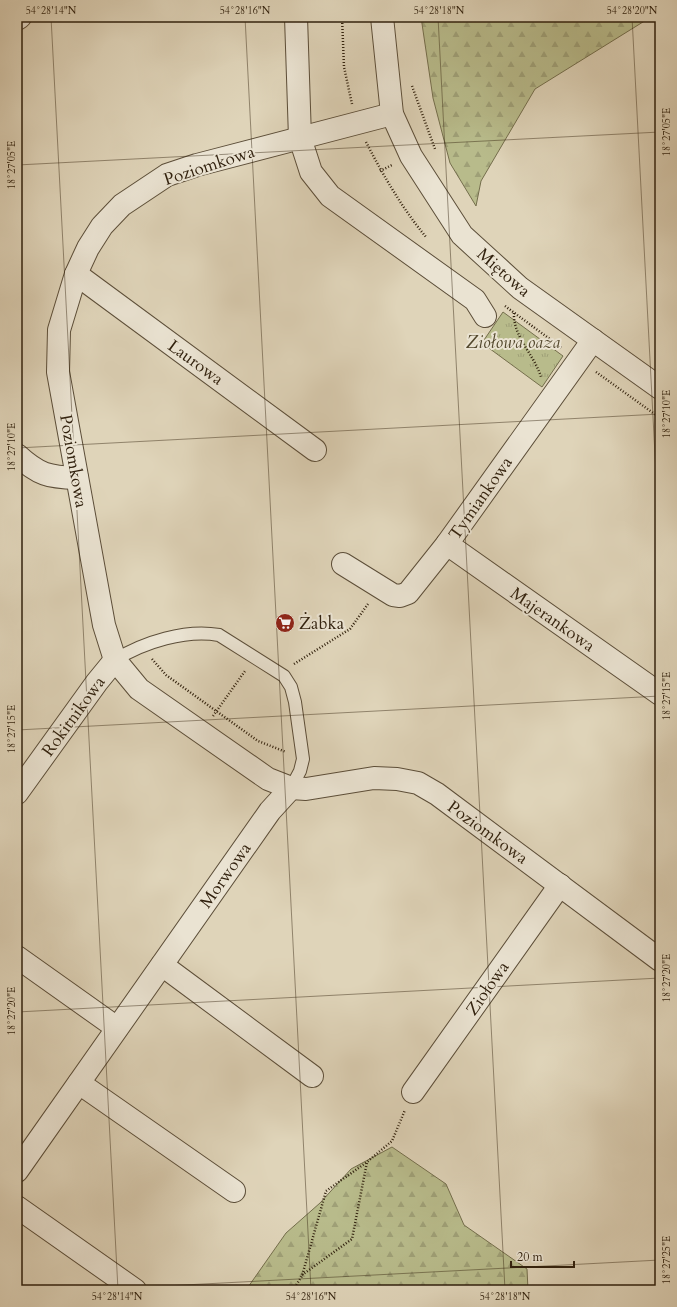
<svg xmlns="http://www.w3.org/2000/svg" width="677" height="1307" font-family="Cardo,serif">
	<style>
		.forest { fill: url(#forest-firs); stroke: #746e4c }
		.park { fill: url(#park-tufts); stroke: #746e4c }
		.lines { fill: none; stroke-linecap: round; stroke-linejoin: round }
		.service-casing { stroke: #5c4e39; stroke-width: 14 }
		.minor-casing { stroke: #5c4e39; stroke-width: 24 }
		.tertiary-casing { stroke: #5c4e39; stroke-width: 24 }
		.path { stroke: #31210e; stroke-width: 2.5; stroke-dasharray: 1 2; stroke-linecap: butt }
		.service { stroke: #eae3d2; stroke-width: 12 }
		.minor { stroke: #eae3d2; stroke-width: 22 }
		.tertiary { stroke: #eae3d2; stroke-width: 22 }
		.ticks { fill: none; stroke: #31210e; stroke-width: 1; stroke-opacity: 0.45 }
		.labels { text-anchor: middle; stroke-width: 4; stroke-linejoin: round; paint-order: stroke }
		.street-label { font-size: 17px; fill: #31210e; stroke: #eae3d2 }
		.park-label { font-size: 17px; font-style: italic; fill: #53482d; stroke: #eae3d2 }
		.poi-label { font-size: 17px; fill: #31210e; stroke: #eae3d2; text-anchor: start }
		.neatline { fill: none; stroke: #31210e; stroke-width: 1.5 }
		.ticks-label { font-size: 10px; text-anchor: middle; fill: #31210e }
	</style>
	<defs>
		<pattern id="forest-firs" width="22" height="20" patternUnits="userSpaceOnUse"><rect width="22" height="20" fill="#b8bb8b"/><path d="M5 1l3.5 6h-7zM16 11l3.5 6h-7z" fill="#9fa077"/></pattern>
		<pattern id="park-tufts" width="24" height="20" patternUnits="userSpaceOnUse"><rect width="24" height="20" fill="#b8bb8b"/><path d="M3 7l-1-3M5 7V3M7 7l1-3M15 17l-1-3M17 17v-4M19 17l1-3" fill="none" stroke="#9fa077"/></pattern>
	</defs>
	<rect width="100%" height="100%" fill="#dfd4b9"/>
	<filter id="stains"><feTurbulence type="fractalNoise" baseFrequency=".005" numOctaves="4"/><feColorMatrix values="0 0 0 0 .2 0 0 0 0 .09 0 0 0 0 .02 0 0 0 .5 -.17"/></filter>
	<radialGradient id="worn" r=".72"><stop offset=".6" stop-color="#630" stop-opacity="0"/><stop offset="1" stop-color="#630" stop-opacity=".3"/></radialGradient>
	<g class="forest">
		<path d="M421,17H651L535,89L481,181L476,206L450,163L433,98Z"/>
		<path d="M392,1147L446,1184L464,1225L527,1269L528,1290H246L286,1233L320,1203L351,1169Z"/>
	</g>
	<path class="park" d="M503,312L563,356L542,387L482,343Z"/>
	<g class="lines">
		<g class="service-casing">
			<path id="service" d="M115,660C144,642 186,629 219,635L284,676L291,687L295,702L303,759L300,771L291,788"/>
		</g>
		<g class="minor-casing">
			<g id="minor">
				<path d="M296,17L300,138L311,172L330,196L475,300L485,316"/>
				<path d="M17,19L20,17"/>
				<path d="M392,114L197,165L167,175L122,205L102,226L88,248L76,274L59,330L58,372L104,625L115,660L139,689L268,779L291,788L306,789L374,778L397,779L418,783L437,794L660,960"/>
				<path d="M76,274L315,450"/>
				<path d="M17,455C39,475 48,477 77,478"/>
				<path d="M447,544L660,694"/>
				<path d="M343,564L393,595L400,596L408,593L447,544L593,340"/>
				<path d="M17,793L97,682L115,660"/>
				<path d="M17,957L117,1028"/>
				<path d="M162,965L312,1076"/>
				<path d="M79,1083L234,1191"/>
				<path d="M413,1092L560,885"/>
				<path d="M17,1171L270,811L291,788"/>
				<path d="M17,1207L135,1290"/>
			</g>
		</g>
		<g class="tertiary-casing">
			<path id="tertiary" d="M382,17L392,114L411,156L462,235L520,288L660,388"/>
		</g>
		<g class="path">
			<path d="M342,17L344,67L352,104"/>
			<path d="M412,86L435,149"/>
			<path d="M366,142C383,175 402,208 426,237"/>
			<path d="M380,171L392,165"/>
			<path d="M505,306L562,348"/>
			<path d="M514,313C513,337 534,354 541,377"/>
			<path d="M596,372L660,418"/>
			<path d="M152,659L166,675L258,741L286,752"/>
			<path d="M294,664L350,629L368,604"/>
			<path d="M213,716L245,671"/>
			<path d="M302,1275L352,1239L367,1162"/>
			<path d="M293,1290L302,1276L326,1191L367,1162L392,1141L405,1110"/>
		</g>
		<use href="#service" class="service"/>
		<use href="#minor" class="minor"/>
		<use href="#tertiary" class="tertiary"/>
	</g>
	<path class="ticks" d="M51,17L118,1290M245,17L311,1290M438,17L505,1290M632,17L660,550M17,165L660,132M17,448L660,414M17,730L660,696M17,1012L660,978M89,1290L660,1260"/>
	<defs>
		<g id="supermarket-disc" transform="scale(1)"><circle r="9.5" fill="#8f2418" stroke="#eae3d2"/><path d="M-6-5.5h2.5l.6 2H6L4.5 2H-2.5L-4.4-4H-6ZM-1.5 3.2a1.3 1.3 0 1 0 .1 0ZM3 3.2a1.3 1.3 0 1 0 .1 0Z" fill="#fff"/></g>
	</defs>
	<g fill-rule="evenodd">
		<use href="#supermarket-disc" x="285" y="623"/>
	</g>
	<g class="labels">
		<g class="street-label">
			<text transform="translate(209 165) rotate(-18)" y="6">Poziomkowa</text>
			<text transform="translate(504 272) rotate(41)" y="6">Miętowa</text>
			<text transform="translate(196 362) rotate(36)" y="6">Laurowa</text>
			<text transform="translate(74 461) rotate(80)" y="6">Poziomkowa</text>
			<text transform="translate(480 498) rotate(-55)" y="6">Tymiankowa</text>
			<text transform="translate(553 619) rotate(35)" y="6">Majerankowa</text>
			<text transform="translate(73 716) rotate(-54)" y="6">Rokitnikowa</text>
			<text transform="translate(488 832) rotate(36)" y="6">Poziomkowa</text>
			<text transform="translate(225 875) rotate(-55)" y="6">Morwowa</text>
			<text transform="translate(487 988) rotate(-55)" y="6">Ziołowa</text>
		</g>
		<g class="park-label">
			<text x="513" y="348">Ziołowa oaza</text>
		</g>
		<g class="poi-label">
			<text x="299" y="629">Żabka</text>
		</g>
	</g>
	<rect width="677" height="1307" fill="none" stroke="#dfd4b9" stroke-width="44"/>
	<path d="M511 1261v6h63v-6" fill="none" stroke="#31210e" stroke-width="2"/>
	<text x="517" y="1261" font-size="12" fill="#31210e" stroke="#eae3d2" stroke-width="3" paint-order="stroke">20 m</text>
	<rect x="22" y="22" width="633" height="1263" class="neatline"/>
	<g class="ticks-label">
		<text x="51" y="14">54°28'14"N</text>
		<text x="245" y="14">54°28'16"N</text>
		<text x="439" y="14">54°28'18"N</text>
		<text x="632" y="14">54°28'20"N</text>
		<text transform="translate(666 132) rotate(-90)" y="4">18°27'05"E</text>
		<text transform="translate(11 165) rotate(-90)" y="4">18°27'05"E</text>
		<text transform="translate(666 414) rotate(-90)" y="4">18°27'10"E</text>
		<text transform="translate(11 447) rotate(-90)" y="4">18°27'10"E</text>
		<text transform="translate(666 696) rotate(-90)" y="4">18°27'15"E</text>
		<text transform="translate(11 729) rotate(-90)" y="4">18°27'15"E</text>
		<text transform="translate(666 978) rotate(-90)" y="4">18°27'20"E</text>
		<text transform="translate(11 1011) rotate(-90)" y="4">18°27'20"E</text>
		<text transform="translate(666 1260) rotate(-90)" y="4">18°27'25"E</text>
		<text x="117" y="1300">54°28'14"N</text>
		<text x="311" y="1300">54°28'16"N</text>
		<text x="505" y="1300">54°28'18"N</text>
	</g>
	<rect width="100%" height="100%" filter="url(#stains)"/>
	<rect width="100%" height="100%" fill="url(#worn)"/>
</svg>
